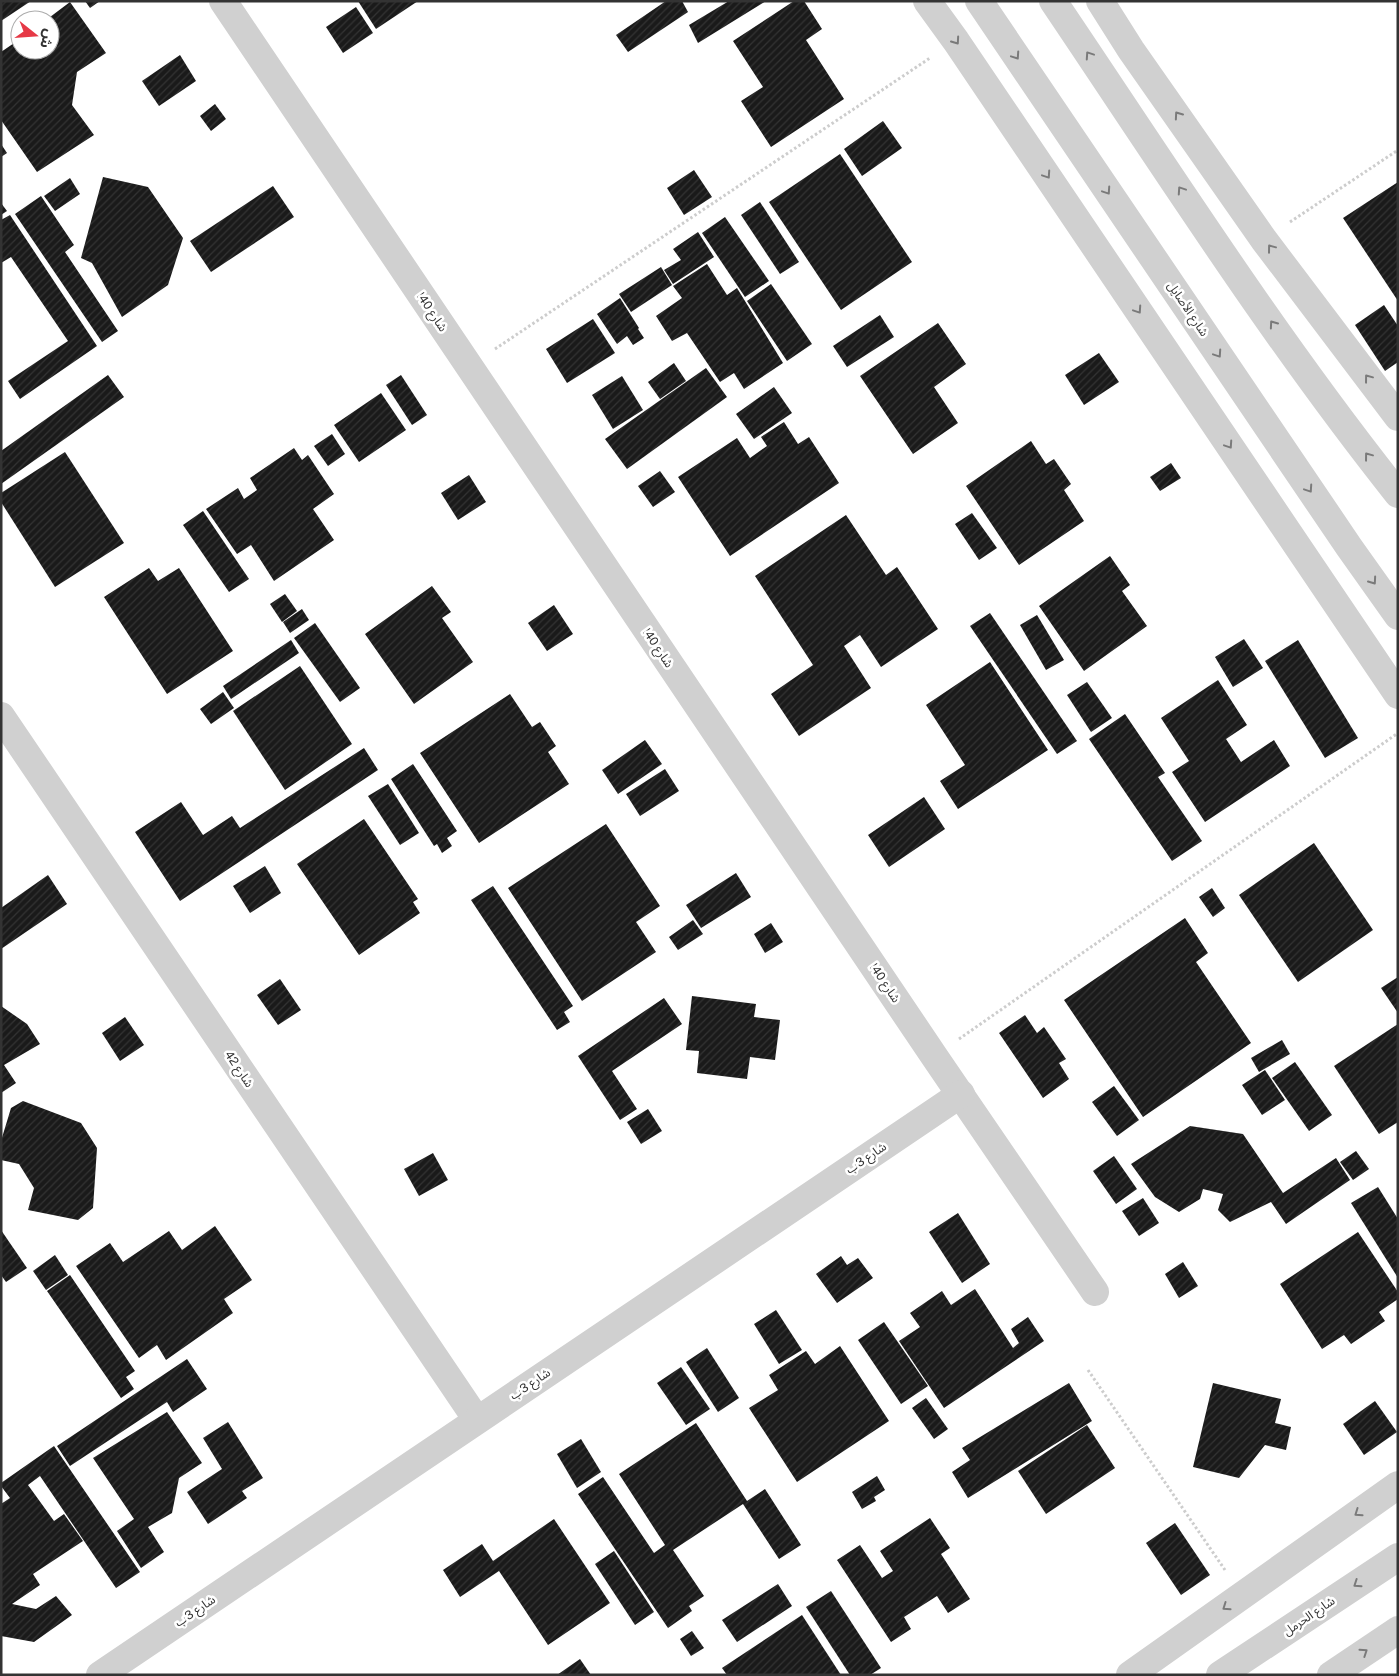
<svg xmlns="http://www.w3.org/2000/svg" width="1399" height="1676" font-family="'Public Sans','Noto Sans Arabic',sans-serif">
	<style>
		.building { fill: url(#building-hatch) }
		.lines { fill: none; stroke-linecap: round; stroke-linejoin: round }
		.path { stroke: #cdcdcd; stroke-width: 3; stroke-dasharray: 2.5 2.5; stroke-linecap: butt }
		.minor { stroke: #d0d0d0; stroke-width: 28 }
		.tertiary { stroke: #d0d0d0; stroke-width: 28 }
		.oneway { stroke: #7a7a7a }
		.labels { text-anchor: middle; stroke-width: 5; stroke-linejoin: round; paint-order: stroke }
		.street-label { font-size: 12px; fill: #333; stroke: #fff }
	</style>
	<defs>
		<pattern id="building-hatch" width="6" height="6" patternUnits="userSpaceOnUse" patternTransform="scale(1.25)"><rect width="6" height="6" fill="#1a1a1a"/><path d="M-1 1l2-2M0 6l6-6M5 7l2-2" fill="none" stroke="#333"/></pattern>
	</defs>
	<rect width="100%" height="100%" fill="#fff"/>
	<g class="building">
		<path d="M1,1H31L1,21Z"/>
		<path d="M85,1H100L90,8Z"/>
		<path d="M358,1H418L376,29Z"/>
		<path d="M666,1H682L688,12L628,52L616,35Z"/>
		<path d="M729,1H766L698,43L689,25Z"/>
		<path d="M794,1H804L822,29L806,40L844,99L771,147L741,101L763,87L733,41Z"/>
		<path d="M70,2L106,53L77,72L72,105L94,135L37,172L1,120V52L20,39V50H50V20H46Z"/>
		<path d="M356,7L373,33L343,53L326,27Z"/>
		<path d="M180,55L196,81L159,106L142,81Z"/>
		<path d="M215,104L226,119L211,131L200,116Z"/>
		<path d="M883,121L902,148L862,176L844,149Z"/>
		<path d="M1,144L7,153L1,157Z"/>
		<path d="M840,154L912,262L841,310L769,202Z"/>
		<path d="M694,170L712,197L684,215L667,188Z"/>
		<path d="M103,177L148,187L183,238L168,285L122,317L92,263L81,258Z"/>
		<path d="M70,178L80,194L55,211L44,196Z"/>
		<path d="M1398,182V301L1343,218Z"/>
		<path d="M273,186L294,217L211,272L190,241Z"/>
		<path d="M41,196L74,245L65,252L118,331L102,342L15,214Z"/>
		<path d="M760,202L799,262L780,274L741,215Z"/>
		<path d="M1,203L7,211L1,215Z"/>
		<path d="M10,215L97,346L20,399L8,381L68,341L11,257L1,263V220Z"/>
		<path d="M725,217L769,281L745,297L702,233Z"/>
		<path d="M698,232L714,257L673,284L664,270L681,260L673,249Z"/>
		<path d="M707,264L727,295L737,288L783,363L744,389L734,373L720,382L687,333L672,341L656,316L682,298L673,286Z"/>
		<path d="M661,267L672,285L631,312L619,294Z"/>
		<path d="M771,284L812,344L787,361L747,301Z"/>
		<path d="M620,298L639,328L638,329L644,338L633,345L627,336L617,344L597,314Z"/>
		<path d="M1384,305L1398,326V362L1385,371L1355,325Z"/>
		<path d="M880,315L894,337L847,367L833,346Z"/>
		<path d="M593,319L615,353L567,383L546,349Z"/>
		<path d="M938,323L966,364L934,387L958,423L913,454L860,376Z"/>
		<path d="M1099,353L1119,382L1084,405L1065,375Z"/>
		<path d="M674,363L686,381L660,399L648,382Z"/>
		<path d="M706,368L727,397L627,469L605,439Z"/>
		<path d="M108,375L124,397L1,484V451Z"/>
		<path d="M401,375L427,415L412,425L386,385Z"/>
		<path d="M622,376L643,410L613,429L592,395Z"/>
		<path d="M774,387L792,413L754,439L736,414Z"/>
		<path d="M381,393L406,430L359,462L334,425Z"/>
		<path d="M784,422L798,444L809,437L839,483L730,556L678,477L737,438L750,458L767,446L761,437Z"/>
		<path d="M332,434L345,454L328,466L314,446Z"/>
		<path d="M1031,441L1046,464L1054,459L1071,484L1064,490L1084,521L1019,565L966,486Z"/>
		<path d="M294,448L302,460L308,455L334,494L313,509L334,540L274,581L251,545L237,554L206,509L238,488L244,499L257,490L250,478Z"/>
		<path d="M65,452L124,543L55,587L1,502V493Z"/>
		<path d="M1171,463L1181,478L1160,491L1150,477Z"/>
		<path d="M660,471L675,492L653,507L638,486Z"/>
		<path d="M469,475L486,502L458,520L441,493Z"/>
		<path d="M203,511L249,579L229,592L183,525Z"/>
		<path d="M972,513L997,548L979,560L955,524Z"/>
		<path d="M846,515L886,575L897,567L938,629L881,667L860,635L844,646L871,688L799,736L771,694L813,665L755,576Z"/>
		<path d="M1110,556L1130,585L1122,591L1147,626L1084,671L1039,606Z"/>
		<path d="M149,568L158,581L179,568L233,651L167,694L104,597Z"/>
		<path d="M432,586L451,612L442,618L473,662L414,704L365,634Z"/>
		<path d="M285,594L297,611L282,622L270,604Z"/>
		<path d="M554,605L573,634L547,651L528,623Z"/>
		<path d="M302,609L309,620L290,633L283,622Z"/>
		<path d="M990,613L1077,741L1057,754L970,626Z"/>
		<path d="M1037,615L1064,660L1046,670L1020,625Z"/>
		<path d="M315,623L360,688L340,702L294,638Z"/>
		<path d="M1244,639L1263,668L1233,687L1215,657Z"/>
		<path d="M291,640L299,653L231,699L223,686Z"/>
		<path d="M1298,640L1358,738L1325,758L1265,661Z"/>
		<path d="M990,662L1048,750L958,809L940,781L965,765L926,705Z"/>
		<path d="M300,666L352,744L285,790L233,711Z"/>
		<path d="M1218,680L1247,725L1226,739L1241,762L1274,740L1290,766L1205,822L1172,772L1189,761L1161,718Z"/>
		<path d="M1087,682L1112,718L1091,732L1067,695Z"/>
		<path d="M223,692L234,708L211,724L200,709Z"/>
		<path d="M510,694L532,727L540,722L556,746L548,752L569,784L479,843L420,753Z"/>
		<path d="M1125,714L1165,773L1158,777L1202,841L1172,861L1089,739Z"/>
		<path d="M645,740L662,764L618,794L602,770Z"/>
		<path d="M364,748L378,770L180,901L135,832L181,802L203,835L232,816L240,828Z"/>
		<path d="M413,764L457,831L447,838L452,846L442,853L437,844L434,846L391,779Z"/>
		<path d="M665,769L679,791L640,816L626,794Z"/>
		<path d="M388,784L419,833L400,845L368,796Z"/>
		<path d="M924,797L945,829L889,867L868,835Z"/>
		<path d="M364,819L418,899L413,902L420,913L359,955L297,864Z"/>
		<path d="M606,824L660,906L636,922L656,952L582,1001L508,888Z"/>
		<path d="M1314,843L1373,930L1298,982L1239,895Z"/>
		<path d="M265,866L281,893L250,913L233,886Z"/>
		<path d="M736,873L751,897L701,928L686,905Z"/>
		<path d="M48,875L67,904L1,949V908Z"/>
		<path d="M493,886L573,1006L564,1012L570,1022L557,1030L471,900Z"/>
		<path d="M1212,888L1225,908L1213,917L1199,897Z"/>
		<path d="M1185,918L1208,953L1196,962L1251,1043L1143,1117L1064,1000Z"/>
		<path d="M693,920L703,934L678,950L669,937Z"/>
		<path d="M771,923L783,942L765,953L754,934Z"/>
		<path d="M1398,977V1013L1381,988Z"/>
		<path d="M280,979L301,1010L278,1025L257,995Z"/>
		<path d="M692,996L756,1004L754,1017L780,1020L775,1060L750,1057L747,1079L697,1073L699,1051L686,1050Z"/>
		<path d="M664,998L682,1024L612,1071L637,1109L620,1120L578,1056Z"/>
		<path d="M1,1006L27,1024L40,1044L4,1065L16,1083L1,1093Z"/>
		<path d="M1025,1015L1037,1033L1044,1027L1066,1059L1059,1063L1069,1079L1043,1098L999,1033Z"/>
		<path d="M125,1017L144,1045L120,1061L102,1033Z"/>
		<path d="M1398,1024V1122L1379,1134L1334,1066Z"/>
		<path d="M1282,1040L1290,1054L1259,1072L1251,1058Z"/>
		<path d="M1295,1062L1332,1115L1309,1131L1272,1078Z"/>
		<path d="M1265,1070L1285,1100L1262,1115L1242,1085Z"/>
		<path d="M1114,1086L1139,1120L1117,1136L1092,1102Z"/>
		<path d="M23,1101L81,1123L97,1148L93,1208L78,1220L28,1210L34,1188L19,1164L1,1160V1141L11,1108Z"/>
		<path d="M648,1109L662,1131L641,1144L627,1122Z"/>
		<path d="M1190,1126L1243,1134L1283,1193L1336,1158L1350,1180L1286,1224L1271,1202L1230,1222L1218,1210L1223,1194L1203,1189L1200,1199L1179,1212L1155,1197L1131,1164Z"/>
		<path d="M1356,1151L1369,1169L1353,1180L1340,1162Z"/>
		<path d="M433,1153L448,1180L419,1196L404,1169Z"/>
		<path d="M1114,1156L1137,1189L1116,1204L1093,1171Z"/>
		<path d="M1378,1187L1398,1219V1278L1351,1203Z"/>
		<path d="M1143,1198L1159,1223L1139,1236L1122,1211Z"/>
		<path d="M958,1213L990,1264L962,1283L929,1232Z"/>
		<path d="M215,1226L252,1280L224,1299L233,1313L166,1360L157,1345L139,1358L76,1266L110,1243L123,1262L169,1231L182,1250Z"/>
		<path d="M1,1230L27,1268L6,1282L1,1275Z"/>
		<path d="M1358,1232L1398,1292V1299L1379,1312L1385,1321L1351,1344L1344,1335L1322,1349L1280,1284Z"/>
		<path d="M55,1255L68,1275L46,1290L33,1271Z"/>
		<path d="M841,1256L847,1265L858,1258L873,1278L837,1303L816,1274Z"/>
		<path d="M1183,1262L1198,1286L1179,1298L1165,1274Z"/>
		<path d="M70,1275L135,1371L126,1377L134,1389L121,1398L47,1291Z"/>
		<path d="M975,1289L1013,1348L1019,1343L1011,1329L1028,1317L1044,1341L944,1408L899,1341L920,1327L910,1313L942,1291L951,1305Z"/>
		<path d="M776,1310L802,1350L779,1364L754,1324Z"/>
		<path d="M884,1322L928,1386L901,1404L858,1340Z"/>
		<path d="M840,1346L889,1421L797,1482L749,1408L778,1390L769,1375L806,1351L815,1364Z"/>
		<path d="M707,1348L739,1398L718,1412L686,1362Z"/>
		<path d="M187,1359L207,1389L173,1412L167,1402L70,1466L57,1446Z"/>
		<path d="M681,1367L710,1409L686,1425L657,1383Z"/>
		<path d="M1069,1383L1092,1421L968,1498L952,1472L970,1460L962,1448Z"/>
		<path d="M1213,1383L1281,1399L1275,1423L1291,1427L1286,1450L1265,1445L1239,1478L1193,1467Z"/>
		<path d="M926,1398L948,1429L934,1439L912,1408Z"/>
		<path d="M1375,1401L1397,1432L1364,1455L1343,1424Z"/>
		<path d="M167,1412L202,1463L179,1478L172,1513L148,1527L164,1552L141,1568L117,1531L134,1519L93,1458Z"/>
		<path d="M228,1422L263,1478L242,1491L247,1498L208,1524L187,1492L222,1469L203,1438Z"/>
		<path d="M696,1423L747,1501L765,1489L801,1545L779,1559L743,1504L673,1550L704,1596L689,1606L692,1611L668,1628L578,1494L603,1477L654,1553L665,1545L619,1474Z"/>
		<path d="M1087,1425L1115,1468L1046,1514L1018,1471Z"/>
		<path d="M581,1439L601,1472L577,1488L557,1454Z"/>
		<path d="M54,1446L140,1572L116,1588L40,1476L28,1485L54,1521L64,1514L83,1541L33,1574L40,1585L12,1604L36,1609L56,1596L72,1615L34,1642L1,1636V1504L10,1498L1,1486V1483Z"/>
		<path d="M877,1476L885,1490L874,1497L876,1501L862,1509L852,1492Z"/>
		<path d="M930,1518L950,1548L941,1554L970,1599L948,1613L937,1596L904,1617L911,1629L891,1642L837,1560L860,1545L882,1578L893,1571L880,1551Z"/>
		<path d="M554,1519L610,1603L548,1645L499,1571L460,1597L443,1570L482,1544L493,1561Z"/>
		<path d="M1175,1523L1210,1575L1181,1595L1146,1543Z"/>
		<path d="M614,1551L654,1612L635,1625L595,1564Z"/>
		<path d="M778,1584L792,1606L737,1642L722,1620Z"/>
		<path d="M831,1591L881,1668L870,1675H850L806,1607Z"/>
		<path d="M802,1615L841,1675H727L722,1668Z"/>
		<path d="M692,1631L704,1648L691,1656L680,1639Z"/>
		<path d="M580,1659L591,1675H557Z"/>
	</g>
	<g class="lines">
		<g class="path">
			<path d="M1290,222L1398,150"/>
			<path d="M495,349L930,58"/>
			<path d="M959,1039L1398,733"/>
			<path d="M1088,1370L1225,1570"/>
		</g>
		<g class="minor">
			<path d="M223,1L934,1056L1095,1292"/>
			<path d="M927,1L956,41L1398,695"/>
			<path d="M1100,1L1131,50L1264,240L1398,417"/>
			<path d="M1,716L477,1420"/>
			<path d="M100,1675L961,1094"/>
			<path d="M1130,1675L1398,1485"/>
		</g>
		<g class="tertiary">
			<path d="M979,1L1349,547L1398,616"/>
			<path d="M1053,1C1165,167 1273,337 1398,494"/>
			<path d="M1220,1675L1398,1557"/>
			<path d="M1331,1675L1398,1630"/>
		</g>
	</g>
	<defs><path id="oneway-chevron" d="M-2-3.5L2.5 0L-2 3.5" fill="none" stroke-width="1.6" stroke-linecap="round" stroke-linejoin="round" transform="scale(1.25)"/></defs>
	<g class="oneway">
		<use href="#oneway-chevron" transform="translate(956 41) rotate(55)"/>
		<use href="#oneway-chevron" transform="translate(1089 55) rotate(-124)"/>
		<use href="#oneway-chevron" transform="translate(1016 56) rotate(56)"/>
		<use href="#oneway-chevron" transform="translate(1178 115) rotate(-125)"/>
		<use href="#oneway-chevron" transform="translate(1047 175) rotate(56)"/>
		<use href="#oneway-chevron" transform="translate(1181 190) rotate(-124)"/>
		<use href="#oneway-chevron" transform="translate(1107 191) rotate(56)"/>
		<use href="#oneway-chevron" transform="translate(1271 248) rotate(-127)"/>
		<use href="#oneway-chevron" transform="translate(1138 310) rotate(56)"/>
		<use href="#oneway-chevron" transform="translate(1273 324) rotate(-125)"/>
		<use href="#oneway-chevron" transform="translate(1218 354) rotate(56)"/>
		<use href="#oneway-chevron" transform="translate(1368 378) rotate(-127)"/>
		<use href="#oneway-chevron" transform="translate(1229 445) rotate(56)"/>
		<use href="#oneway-chevron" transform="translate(1368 456) rotate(-127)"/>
		<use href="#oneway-chevron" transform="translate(1309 489) rotate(56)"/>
		<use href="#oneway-chevron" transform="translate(1373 581) rotate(55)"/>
		<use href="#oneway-chevron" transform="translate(1358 1513) rotate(145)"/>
		<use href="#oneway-chevron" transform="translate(1357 1584) rotate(146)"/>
		<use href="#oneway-chevron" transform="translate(1226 1607) rotate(145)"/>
		<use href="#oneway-chevron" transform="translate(1364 1652) rotate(-34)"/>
	</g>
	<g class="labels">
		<g class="street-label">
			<text transform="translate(1188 309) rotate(56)" y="4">شارع الأصايل</text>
			<text transform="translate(432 312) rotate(56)" y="4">شارع 40ا</text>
			<text transform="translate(658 648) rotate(56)" y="4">شارع 40ا</text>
			<text transform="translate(885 983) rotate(56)" y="4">شارع 40ا</text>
			<text transform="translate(239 1069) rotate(56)" y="4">شارع 42</text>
			<text transform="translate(866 1158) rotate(-34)" y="4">شارع 3ب</text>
			<text transform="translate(530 1384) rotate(-34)" y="4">شارع 3ب</text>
			<text transform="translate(195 1611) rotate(-34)" y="4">شارع 3ب</text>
			<text transform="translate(1309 1616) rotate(-34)" y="4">شارع الحرمل</text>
		</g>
	</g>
	<rect width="1399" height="1676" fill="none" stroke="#333333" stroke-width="5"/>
	<g transform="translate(35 35) rotate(107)"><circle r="24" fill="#ffffff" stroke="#adadad"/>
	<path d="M0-4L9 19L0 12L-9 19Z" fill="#e63946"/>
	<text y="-8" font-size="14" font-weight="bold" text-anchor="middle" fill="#333333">ش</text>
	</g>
</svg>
